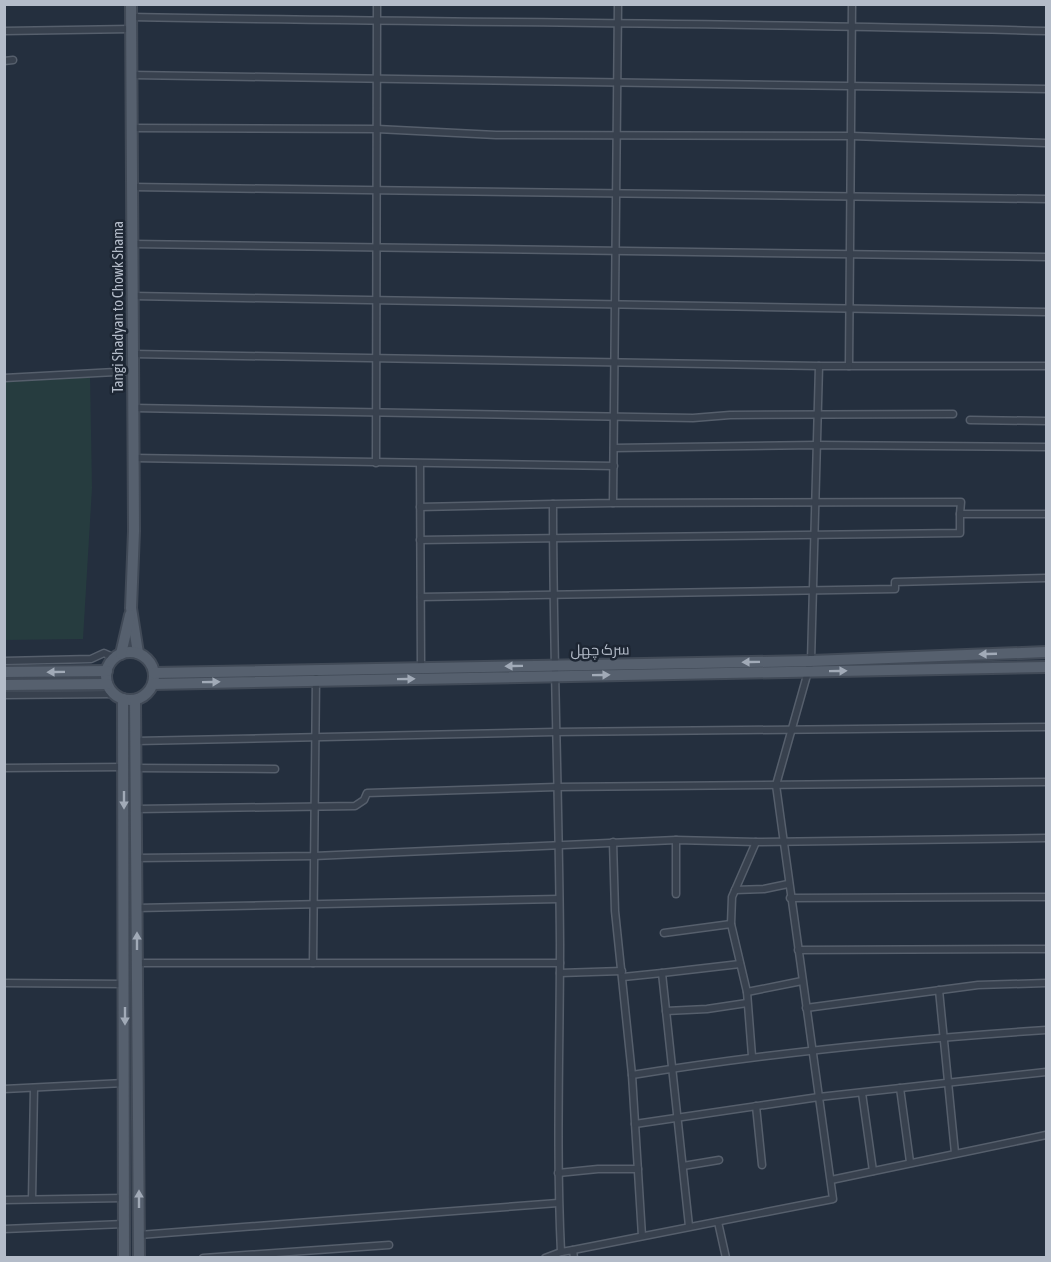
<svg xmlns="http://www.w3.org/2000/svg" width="1051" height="1262" font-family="'Asap Condensed',Cairo,sans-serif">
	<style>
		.grass { fill: #263c3f }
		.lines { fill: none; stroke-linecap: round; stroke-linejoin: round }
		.street-casing { stroke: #565f6c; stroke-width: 9 }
		.primary-casing { stroke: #414a57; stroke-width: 14 }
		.street { stroke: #38414e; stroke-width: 6 }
		.primary { stroke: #56606e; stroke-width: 10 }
		.oneway { fill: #a1aab7 }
		.labels { text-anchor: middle; stroke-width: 5; stroke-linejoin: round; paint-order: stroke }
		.street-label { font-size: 15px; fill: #b4bcc9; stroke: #1d2633 }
	</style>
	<rect width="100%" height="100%" fill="#242f3e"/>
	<path class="grass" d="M90,375L92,488L83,639L5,640V382Z"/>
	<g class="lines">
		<g class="street-casing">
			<g id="street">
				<path d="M131,17C436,23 742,22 1046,31"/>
				<path d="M4,31L131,29"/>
				<path d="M4,61L13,60"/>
				<path d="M132,75L1046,89"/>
				<path d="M132,128L377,129L496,135L852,136L1046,143"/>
				<path d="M132,187L1046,199"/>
				<path d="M133,244L1046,257"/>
				<path d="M133,296L1046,312"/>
				<path d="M133,354L819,366H1046"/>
				<path d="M849,366L852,4"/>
				<path d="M4,378L134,371"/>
				<path d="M134,408L693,418L730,415L953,414"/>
				<path d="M970,420L1046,421"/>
				<path d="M614,448L817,445L1046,447"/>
				<path d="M134,458L614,466"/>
				<path d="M376,463L377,4"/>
				<path d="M420,464L421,668"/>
				<path d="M613,503L961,502L960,514H1046"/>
				<path d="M420,507L553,504"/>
				<path d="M420,540L960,533V514"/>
				<path d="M421,597L895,589V582L1046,578"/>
				<path d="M4,661L91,659L104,653L115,658"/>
				<path d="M4,695L113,694"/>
				<path d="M136,741L555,732L1046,727"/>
				<path d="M4,768L124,767"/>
				<path d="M136,768L275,769"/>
				<path d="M137,809L355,806L364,800L367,793L557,787L1046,782"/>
				<path d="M676,840V894"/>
				<path d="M613,842L615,911L632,1075L642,1236"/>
				<path d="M137,858L314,856L676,840L756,842L1046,838"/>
				<path d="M735,890L764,889L788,884"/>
				<path d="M790,898L1046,897"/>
				<path d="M137,908L559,899"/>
				<path d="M664,933L731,924"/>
				<path d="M798,950L1046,949"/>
				<path d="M137,963H560"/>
				<path d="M313,963L316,678"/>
				<path d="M560,973L622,971"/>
				<path d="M623,977L662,973"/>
				<path d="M4,983L124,984"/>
				<path d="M939,990L955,1153"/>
				<path d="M747,992L802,981"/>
				<path d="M806,1008L978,985L1046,983"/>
				<path d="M666,1011L707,1009L747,1003"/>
				<path d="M752,1056L747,992L731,924L732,897L756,842"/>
				<path d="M632,1075C769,1053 908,1039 1046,1030"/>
				<path d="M900,1088L910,1162"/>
				<path d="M4,1089L124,1083"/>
				<path d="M862,1093L873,1171"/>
				<path d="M756,1106L762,1165"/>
				<path d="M635,1124L819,1097L1046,1072"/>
				<path d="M683,1166L719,1160"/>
				<path d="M558,1173L598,1169H638"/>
				<path d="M831,1180L1046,1135"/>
				<path d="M32,1199L34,1088"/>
				<path d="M4,1200L124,1198"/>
				<path d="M718,1222L726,1258"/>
				<path d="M689,1226L662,973L740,964"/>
				<path d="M4,1229L124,1224"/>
				<path d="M139,1235L558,1203"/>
				<path d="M573,1250L833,1199L776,785L811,661L819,366"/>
				<path d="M203,1258L389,1245"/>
				<path d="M545,1258L561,1252"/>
				<path d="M574,1258L573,1250L561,1252C556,1149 560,1047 560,944C559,797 553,651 553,504L613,503L618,4"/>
			</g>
		</g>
		<g class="primary-casing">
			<g id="primary">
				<path d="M131,4L134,531L131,608L138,653"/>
				<circle cx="130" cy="676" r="24"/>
				<path d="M121,654L130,615"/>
				<path d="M4,672L107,671"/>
				<path d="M154,673L811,661L1046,652"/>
				<path d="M153,684L1046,667"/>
				<path d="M4,685L107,684"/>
				<path d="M123,699L124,1258"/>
				<path d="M135,700L139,1258"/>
			</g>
		</g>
		<use href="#street" class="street"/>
		<use href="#primary" class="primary"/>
	</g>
	<defs><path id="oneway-solid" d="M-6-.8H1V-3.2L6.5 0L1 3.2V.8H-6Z" transform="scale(1.5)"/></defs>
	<g class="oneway">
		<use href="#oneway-solid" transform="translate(988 654) rotate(178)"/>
		<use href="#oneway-solid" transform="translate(751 662) rotate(179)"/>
		<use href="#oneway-solid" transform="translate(514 666) rotate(179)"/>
		<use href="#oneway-solid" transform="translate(838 671) rotate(-1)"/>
		<use href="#oneway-solid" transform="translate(56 672) rotate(179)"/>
		<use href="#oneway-solid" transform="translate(601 675) rotate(-1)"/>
		<use href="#oneway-solid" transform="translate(406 679) rotate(-1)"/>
		<use href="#oneway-solid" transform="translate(211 682) rotate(-1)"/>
		<use href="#oneway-solid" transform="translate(124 800) rotate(90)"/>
		<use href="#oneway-solid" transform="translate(137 941) rotate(-90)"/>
		<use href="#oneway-solid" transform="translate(125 1016) rotate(90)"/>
		<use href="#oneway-solid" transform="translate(139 1199) rotate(-90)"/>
	</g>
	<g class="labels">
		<g class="street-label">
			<text transform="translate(118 307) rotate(-90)" y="5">Tangi Shadyan to Chowk Shama</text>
			<text transform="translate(600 650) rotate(-1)" y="5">سرک چهل</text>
		</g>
	</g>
	<rect width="1051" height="1262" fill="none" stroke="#b4bcc9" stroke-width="12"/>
</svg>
